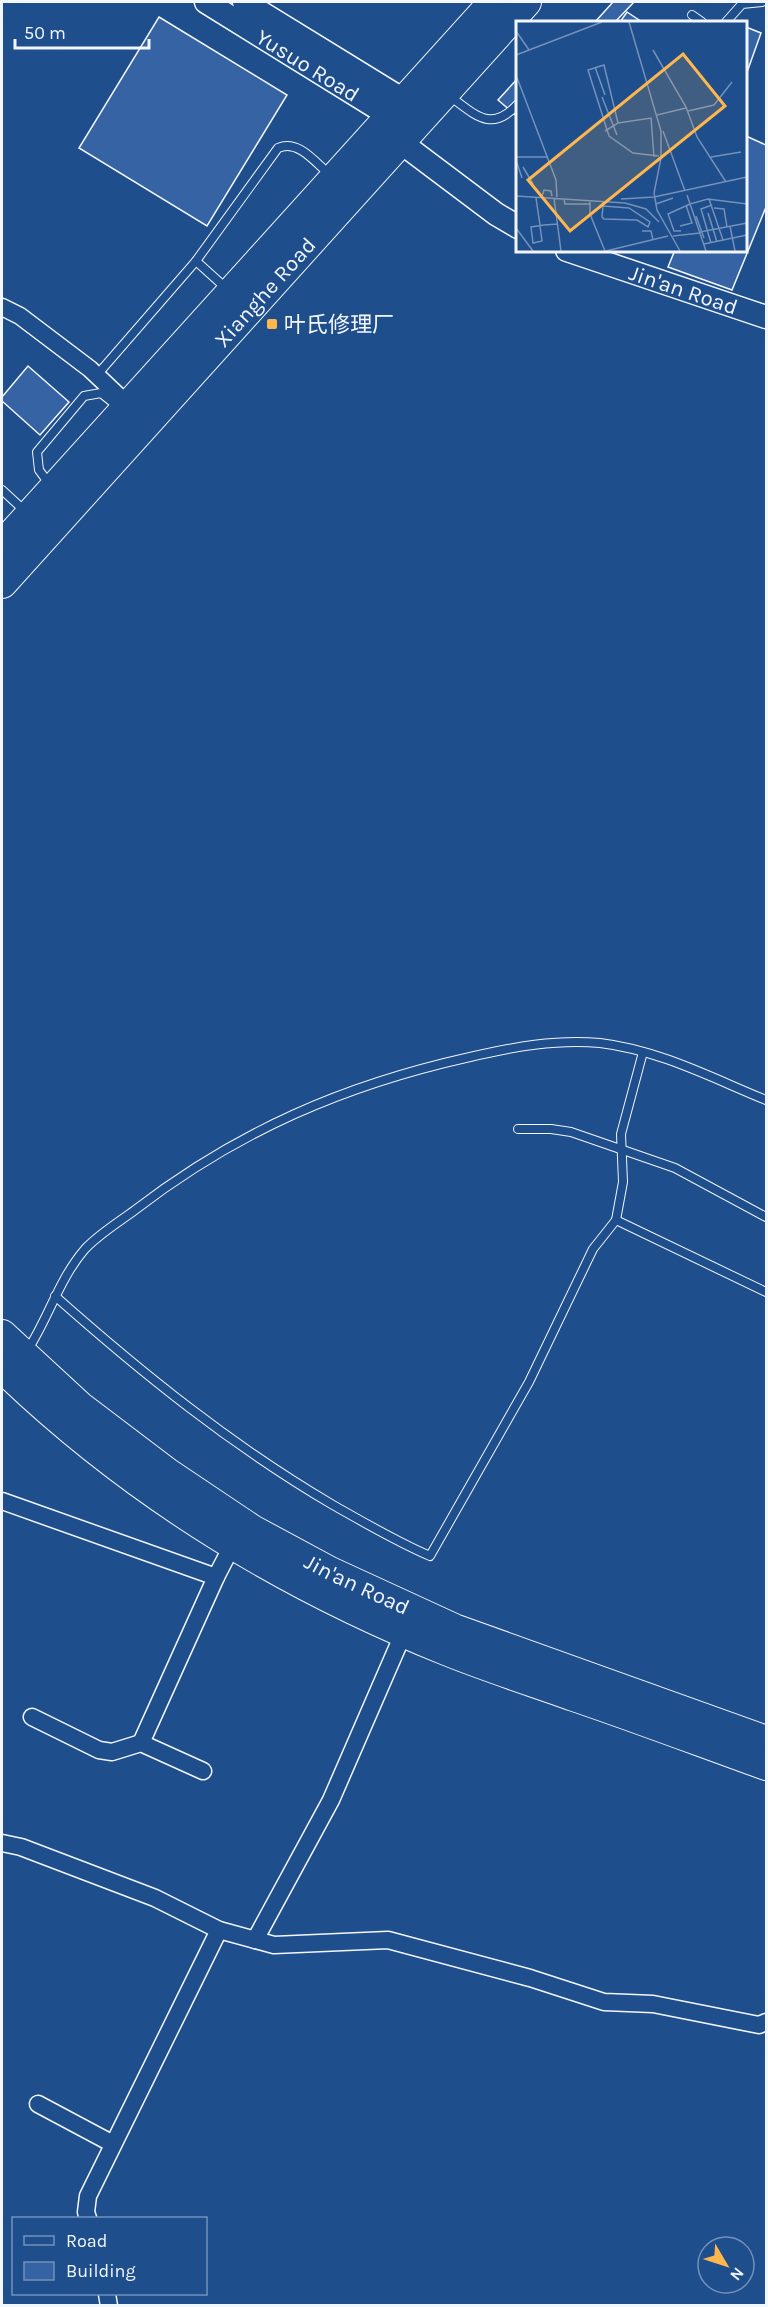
<svg xmlns="http://www.w3.org/2000/svg" width="768" height="2307" font-family="Karla,'Noto Sans SC',sans-serif">
	<style>
		.building { fill: #3563a3; stroke: #f2f6ff; stroke-width: 1.5 }
		.lines { fill: none; stroke-linecap: round; stroke-linejoin: round }
		.lane-casing { stroke: #f2f6ff; stroke-width: 10 }
		.street-casing { stroke: #f2f6ff; stroke-width: 19 }
		.secondary-casing { stroke: #f2f6ff; stroke-width: 25 }
		.highway-casing { stroke: #f2f6ff; stroke-width: 32 }
		.lane { stroke: #1f4e8c; stroke-width: 8 }
		.street { stroke: #1f4e8c; stroke-width: 16 }
		.secondary { stroke: #1f4e8c; stroke-width: 22 }
		.highway { stroke: #1f4e8c; stroke-width: 30 }
		.poi-dot { fill: #ffb74d; stroke: #1f4e8c; stroke-width: 2 }
		.labels { text-anchor: middle; stroke-width: 4.5; stroke-linejoin: round; paint-order: stroke }
		.street-label { font-size: 22px; fill: #f2f6ff; stroke: #1f4e8c }
		.poi-label { font-size: 22px; fill: #f2f6ff; stroke: #1f4e8c; text-anchor: start }
		.inset-road { fill: none; stroke: #7391ba; stroke-width: 1.5 }
		.view { fill: #ffb74d; fill-opacity: 0.15; stroke: #ffb74d; stroke-width: 3 }
		.inset-edge { fill: none; stroke: #f2f6ff; stroke-width: 3 }
	</style>
	<rect width="100%" height="100%" fill="#1f4e8c"/>
	<g class="building">
		<path d="M613,2H634L615,22H595Z"/>
		<path d="M627,12L642,22H620Z"/>
		<path d="M159,17L287,95L207,226L79,148Z"/>
		<path d="M746,27L761,33L746,75Z"/>
		<path d="M518,78V117L498,100Z"/>
		<path d="M746,136L766,145V207L732,290L668,267L675,250H746Z"/>
		<path d="M28,366L69,402L40,435L2,401V397Z"/>
	</g>
	<g class="lines">
		<g class="lane-casing">
			<g id="lane">
				<path d="M692,15L702,22"/>
				<path d="M726,22L742,4L762,2"/>
				<path d="M448,95C475,114 490,134 518,104"/>
				<path d="M196,261L227,289"/>
				<path d="M97,375L196,261L278,148C298,139 315,162 330,175"/>
				<path d="M50,485L39,470L37,452L84,396L101,393L121,409"/>
				<path d="M2,490L27,513"/>
				<path d="M518,1129H551L571,1132L675,1168L766,1217"/>
				<path d="M616,1220L766,1292"/>
				<path d="M55,1296C143,1374 231,1445 333,1505C365,1523 397,1542 430,1556L529,1382L593,1249L616,1220L623,1182L621,1134L643,1052"/>
				<path d="M27,1351C49,1317 59,1279 85,1249C99,1234 119,1222 135,1210C238,1131 344,1085 470,1057C513,1047 556,1039 600,1043C659,1050 712,1078 766,1100"/>
			</g>
		</g>
		<g class="street-casing">
			<g id="street">
				<path d="M2,307L20,316L90,369L128,405"/>
				<path d="M2,1501L216,1577L233,1544"/>
				<path d="M32,1717L99,1750L112,1752L141,1743L203,1771"/>
				<path d="M141,1743L216,1577"/>
				<path d="M2,1843L21,1847L155,1898L219,1930L274,1945L388,1940L530,1978L604,2002L653,2004L759,2025L766,2022"/>
				<path d="M255,1940L331,1800L404,1632"/>
				<path d="M38,2104L113,2144"/>
				<path d="M88,2218L86,2212L88,2196L219,1930"/>
				<path d="M107,2294L109,2306"/>
			</g>
		</g>
		<g class="secondary-casing">
			<g id="secondary">
				<path id="s1" d="M206,2L403,124"/>
				<path d="M244,2L418,109"/>
				<path d="M399,141L496,214L518,227"/>
				<path id="s2" d="M567,250L766,317"/>
			</g>
		</g>
		<g class="highway-casing">
			<g id="highway">
				<path d="M2,546L494,2"/>
				<path id="s3" d="M2,583L526,2"/>
				<path id="s4" d="M2,1335L80,1407L167,1473L252,1530L330,1572L454,1629L766,1741"/>
				<path d="M2,1367C129,1490 282,1584 446,1650C488,1667 532,1681 574,1696C639,1718 702,1742 766,1765"/>
			</g>
		</g>
		<use href="#lane" class="lane"/>
		<use href="#street" class="street"/>
		<use href="#secondary" class="secondary"/>
		<use href="#highway" class="highway"/>
	</g>
	<rect class="poi-dot" x="266" y="318" width="12" height="12" rx="3"/>
	<g class="labels">
		<g class="street-label">
			<text dy="8" stroke="none"><textPath href="#s1" startOffset="120">Yusuo Road</textPath></text>
			<text dy="8" stroke="none"><textPath href="#s2" startOffset="123">Jin'an Road</textPath></text>
			<text dy="8" stroke="none"><textPath href="#s3" startOffset="392">Xianghe Road</textPath></text>
			<text dy="8" stroke="none"><textPath href="#s4" startOffset="436">Jin'an Road</textPath></text>
		</g>
		<g class="poi-label">
			<text x="284" y="332">叶氏修理厂</text>
		</g>
	</g>
	<g transform="translate(516 21)">
		<rect width="231" height="231" fill="#1f4e8c"/>
		<path class="inset-road" d="M113,1L145,110V137L138,172L141,189L164,230M0,10L13,29M137,29L170,86L181,116L210,161M0,34L86,1M79,46L89,74M0,54L40,159L41,176M86,76L101,114M172,90L198,84L216,61M141,94L170,87M102,102L88,44L72,49L93,115L117,132L143,135M89,110L102,102L135,97L138,136M147,110L169,170M0,136H31M195,136L225,131M0,139L6,157M7,146L17,163M171,174L190,230M0,175L109,182L130,188L143,201M26,175L28,169L35,170L36,175M138,176L231,156M20,177L24,204M38,177L45,230M48,178L49,183H74M105,178L138,176M193,178L207,219M74,181V193L89,230M140,183L157,177M174,183L192,178L231,183M87,185L113,187L134,201L132,206L121,199L88,198L86,196L87,185V180M198,187L208,188L211,206M192,192L201,221M180,195L188,217M24,205L26,220L17,222L15,206L28,204L42,203M164,205L176,202L170,184M214,205L219,230M0,207L17,230M126,210H135L137,219M165,210H158L152,193L174,183M184,211L231,202M157,215L184,212M195,222L185,188L196,184M188,223L231,214M90,230L152,215"/>
		<path class="view" d="M167,33L209,85L54,210L12,159Z"/>
		<rect width="231" height="231" class="inset-edge"/>
	</g>
	<rect width="768" height="2307" fill="none" stroke="#f2f6ff" stroke-width="6"/>
	<rect x="12" y="2217" width="195" height="78" fill="#1f4e8c" stroke="#7391ba" stroke-width="1.5"/>
	<rect x="24" y="2236" width="30" height="9" fill="#1f4e8c" stroke="#7391ba" stroke-width="1.5"/>
	<text x="66" y="2247" font-size="18" fill="#f2f6ff">Road</text>
	<rect x="24" y="2262" width="30" height="18" fill="#3563a3" stroke="#7391ba" stroke-width="1.5"/>
	<text x="66" y="2277" font-size="18" fill="#f2f6ff">Building</text>
	<g transform="translate(726 2265) rotate(129)"><circle r="28" fill="#1f4e8c" stroke="#7391ba" stroke-width="1.5"/>
	<path d="M0-4.5L10 22L0 15L-10 22Z" fill="#ffb74d"/>
	<text y="-9" font-size="16" font-weight="bold" text-anchor="middle" fill="#f2f6ff">N</text>
	</g>
	<path d="M15 39v9h134v-9" fill="none" stroke="#f2f6ff" stroke-width="3"/>
	<text x="24" y="39" font-size="18" fill="#f2f6ff" stroke="#1f4e8c" stroke-width="4.5" paint-order="stroke">50 m</text>
</svg>
